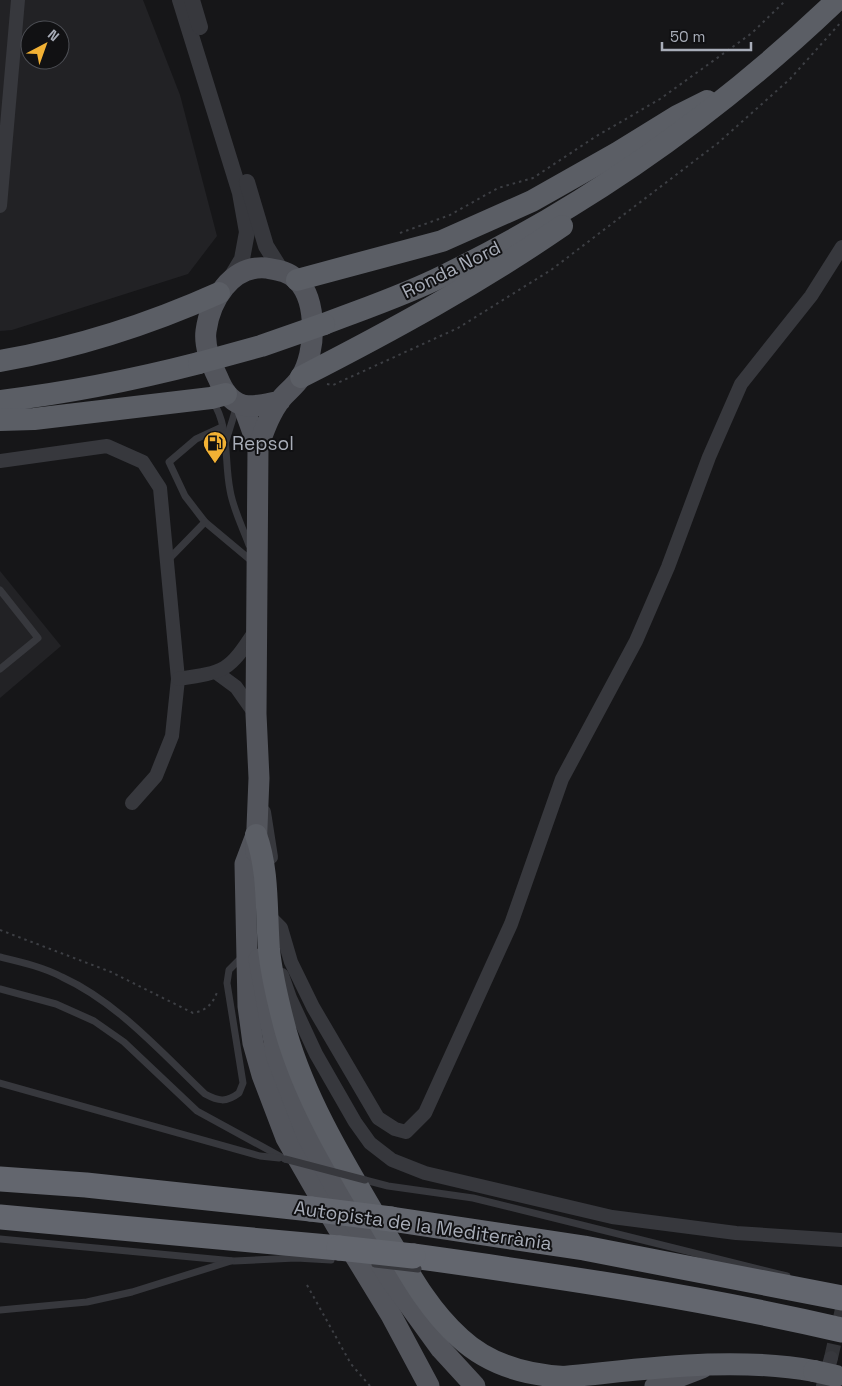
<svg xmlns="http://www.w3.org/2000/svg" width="842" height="1386" font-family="'Space Grotesk',sans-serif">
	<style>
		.built { fill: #222225; fill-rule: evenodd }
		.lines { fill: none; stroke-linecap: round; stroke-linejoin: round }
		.minor-tunnel { stroke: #333438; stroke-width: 14; stroke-dasharray: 14 7; stroke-linecap: butt }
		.path { stroke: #3d3f44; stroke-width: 2; stroke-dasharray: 2.5 4; stroke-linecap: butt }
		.service { stroke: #37383d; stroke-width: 7 }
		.minor { stroke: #37383d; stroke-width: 14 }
		.tertiary { stroke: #37383d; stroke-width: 16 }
		.primary { stroke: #53555c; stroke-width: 21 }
		.trunk { stroke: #5b5e65; stroke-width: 22 }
		.motorway { stroke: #63666e; stroke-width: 25 }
		.service-bridge { stroke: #37383d; stroke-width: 7 }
		.trunk-bridge { stroke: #5b5e65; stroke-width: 22 }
		.motorway-bridge { stroke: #63666e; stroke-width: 25 }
		.labels { text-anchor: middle; stroke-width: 4; stroke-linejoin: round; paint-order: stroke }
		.street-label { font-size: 19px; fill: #a8adb8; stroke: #111113 }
		.poi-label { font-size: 19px; fill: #a8adb8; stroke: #111113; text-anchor: start }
	</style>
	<rect width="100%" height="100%" fill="#161618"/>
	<g class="built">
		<path d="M0,0H143L180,95L217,236L188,274L12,330L0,331ZM30,30H60V60H30Z"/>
		<path d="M0,571L61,646L0,698Z"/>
	</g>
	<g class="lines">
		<path class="minor-tunnel" d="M831,1358L842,1309"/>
		<g class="path">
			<path d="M400,233L450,215L498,188L533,178L595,137L660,99L752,33L786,0"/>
			<path d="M327,384L333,385L458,328L551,270L718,143L790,79L842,21"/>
			<path d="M0,930L111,972L193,1013C208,1010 213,1003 218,990"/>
			<path d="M307,1285L351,1364L370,1386"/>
		</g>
		<g class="service">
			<path d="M212,400C230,427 224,460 230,490C233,509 243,528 249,545"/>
			<path d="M222,427L196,439L169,462L185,496L205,522L254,563"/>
			<path d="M226,441L237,405"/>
			<path d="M167,561L205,522"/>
			<path d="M0,590L38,638L0,669"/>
			<path d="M0,957C21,962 43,967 62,977C117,1002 162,1053 205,1094C218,1101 226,1103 239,1093L243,1083L227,983L229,970L243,956"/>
			<path d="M0,989L56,1004L94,1021L124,1042L197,1111L285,1159"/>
			<path d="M0,1083L260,1156L279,1158"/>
			<path d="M365,1180L388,1186L473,1198L787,1276"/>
			<path d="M0,1239L234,1261L296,1258L331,1260"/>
			<path d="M0,1310L87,1302L132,1292L231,1261"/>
		</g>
		<g class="minor">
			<path d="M0,206L18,0"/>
			<path d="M0,461L107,446L143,462L160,488L178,679L172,736L156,776L132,803"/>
			<path d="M217,673L236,687L255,714"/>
			<path d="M178,679C226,672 229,671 255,631"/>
			<path d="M264,812L271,857"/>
			<path d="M273,920L281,928L291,962L313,1007L378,1118L395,1129L406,1132L425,1113L511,924L562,779L636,641L668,567L709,457L741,384L811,296L842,247"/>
			<path d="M282,975L290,998L316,1054L355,1122L370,1143L392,1160L425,1173L612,1217L736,1233L842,1240"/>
			<path d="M823,1386L831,1358"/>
		</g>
		<g class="tertiary">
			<path d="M180,0L240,193L247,232L242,259L230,279"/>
			<path d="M192,0L200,27"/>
			<path d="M247,182L266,246L281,270"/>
		</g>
		<g class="primary">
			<path d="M243,405L258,447"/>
			<path d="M256,835L245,864L248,1006L253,1043L262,1075L286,1138L336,1225L391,1315L429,1386"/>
			<path d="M256,852L259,778L256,714L258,447C264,431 270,413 281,399C287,392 296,385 301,377C316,353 318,301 297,280C288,271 277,270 266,268C231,265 210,301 206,331C204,346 211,364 218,378C223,390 229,400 242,405C254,408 269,403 280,401"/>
			<path d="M259,959L277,1058L307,1136L355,1223L391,1280L441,1349L475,1386"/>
			<path d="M655,1386L702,1368"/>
		</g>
		<g class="trunk">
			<path d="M297,280L442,241L532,201L617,153L677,116L707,101"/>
			<path d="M324,324C363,309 405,295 443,276C589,205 720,112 837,0"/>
			<path d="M0,361C74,348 150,324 219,293"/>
			<path d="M301,377C391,331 479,283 562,226"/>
			<path d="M0,401C67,393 133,380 199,363"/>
			<path d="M0,420L34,419L211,398L226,394"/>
			<path d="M256,835C269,871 266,912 269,950C272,977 279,1006 286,1032C306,1101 344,1163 380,1224C404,1264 425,1307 460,1338C488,1364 526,1375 564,1377C647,1369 731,1356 814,1371"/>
		</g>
		<g class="motorway">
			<path d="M0,1179L86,1185L311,1209"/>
			<path d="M0,1217L339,1248"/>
			<path d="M391,1219L584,1248L842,1298"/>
			<path d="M413,1256C557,1276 700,1297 842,1330"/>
		</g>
		<g class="service-bridge">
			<path d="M285,1159L365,1180"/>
			<path d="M375,1264L418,1269"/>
		</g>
		<g class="trunk-bridge">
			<path d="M199,363L261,346L324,324"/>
			<path d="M814,1371L836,1376"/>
		</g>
		<g class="motorway-bridge">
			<path d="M311,1209L391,1219"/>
			<path d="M339,1248L413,1256"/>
		</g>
	</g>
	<defs>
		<g id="fuel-pin" transform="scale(1.25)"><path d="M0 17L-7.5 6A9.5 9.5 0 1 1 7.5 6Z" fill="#f2b134" stroke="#111113"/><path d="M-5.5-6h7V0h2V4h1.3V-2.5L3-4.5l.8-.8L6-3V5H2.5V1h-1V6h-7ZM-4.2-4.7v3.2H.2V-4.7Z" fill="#111"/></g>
	</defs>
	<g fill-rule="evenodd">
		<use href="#fuel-pin" x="215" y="443"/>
	</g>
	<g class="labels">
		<g class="street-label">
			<text transform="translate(451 269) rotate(-26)" y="7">Ronda Nord</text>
			<text transform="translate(423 1225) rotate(8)" y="7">Autopista de la Mediterrània</text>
		</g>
		<g class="poi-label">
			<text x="232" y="450">Repsol</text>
		</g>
	</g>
	<g transform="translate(45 45) rotate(41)"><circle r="24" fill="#111113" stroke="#4d4f55"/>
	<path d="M0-4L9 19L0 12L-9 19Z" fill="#f2b134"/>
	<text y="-8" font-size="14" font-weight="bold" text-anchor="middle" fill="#a8adb8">N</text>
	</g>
	<path d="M662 42v8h89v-8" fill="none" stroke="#a8adb8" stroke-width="2.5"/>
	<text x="670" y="42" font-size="15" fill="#a8adb8" stroke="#111113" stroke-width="4" paint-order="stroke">50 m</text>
</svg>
